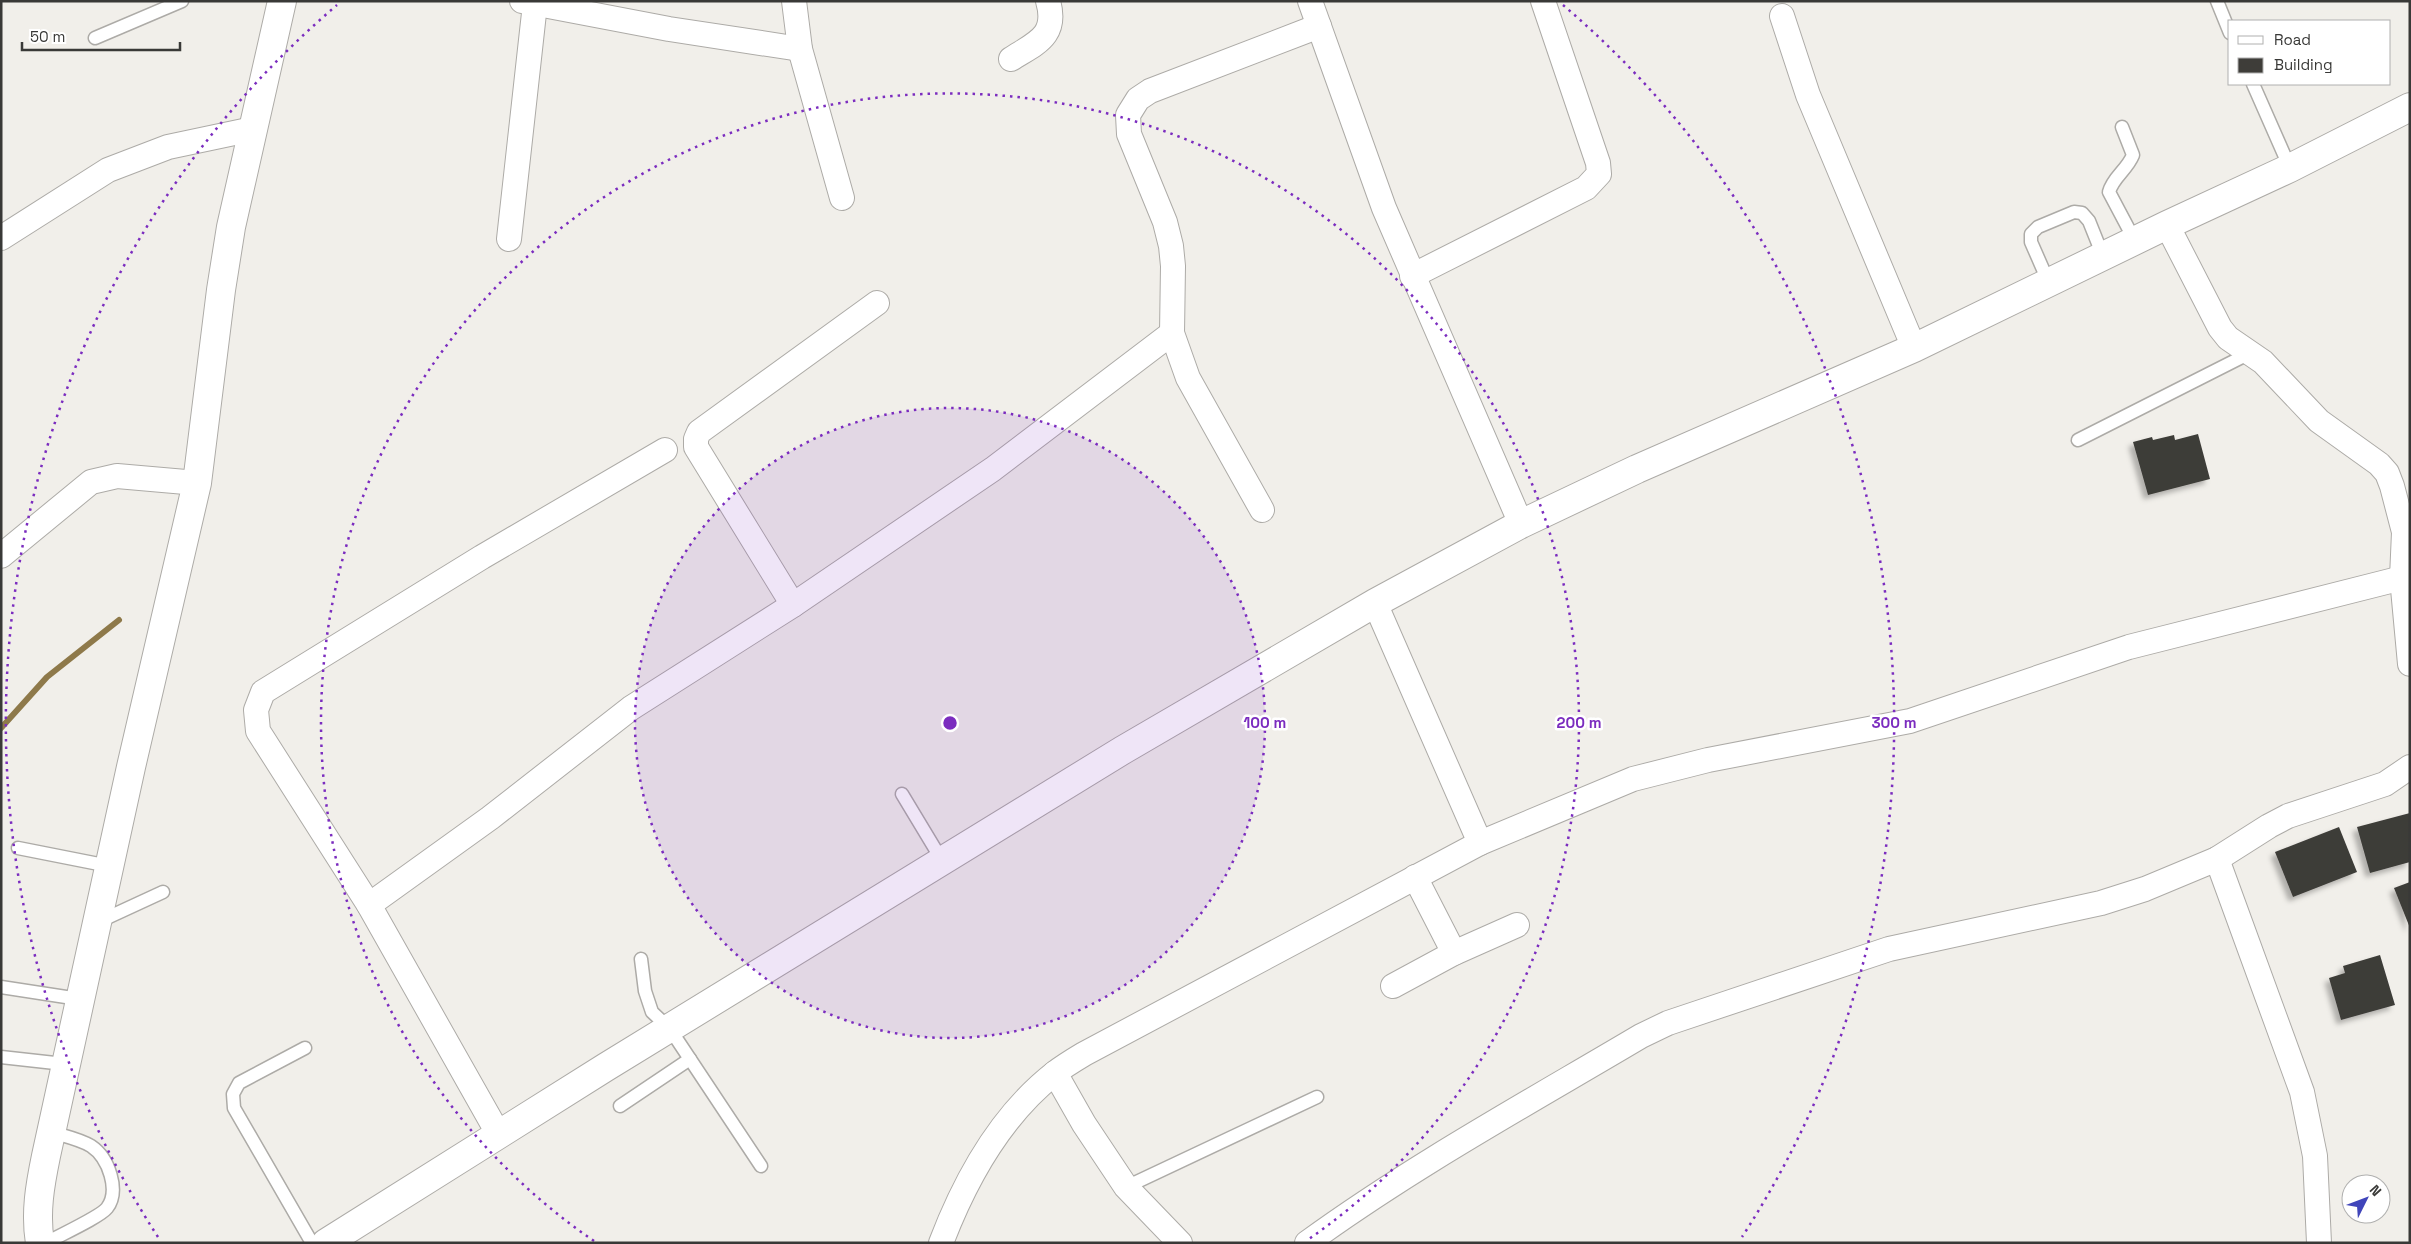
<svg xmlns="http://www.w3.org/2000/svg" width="2411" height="1244" font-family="'Space Grotesk',sans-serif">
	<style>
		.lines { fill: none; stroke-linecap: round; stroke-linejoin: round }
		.stream { stroke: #8e794a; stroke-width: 6 }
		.building { fill: #3e3d39; filter: url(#shadow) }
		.lane-casing { stroke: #adaba7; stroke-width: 15 }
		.street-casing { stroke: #adaba7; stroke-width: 26 }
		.secondary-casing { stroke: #adaba7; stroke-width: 30 }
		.lane { stroke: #fff; stroke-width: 12 }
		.street { stroke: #fff; stroke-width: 24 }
		.secondary { stroke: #fff; stroke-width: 28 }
		.ring { fill: none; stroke: #7b2cbf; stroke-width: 2.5; stroke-dasharray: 2.5 5 }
		.centre { fill: #7b2cbf; stroke: #fff; stroke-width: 2.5 }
		.ring-label { font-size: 15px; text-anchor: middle; font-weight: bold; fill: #7b2cbf; stroke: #fff; stroke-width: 5; stroke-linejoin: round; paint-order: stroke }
	</style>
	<defs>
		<filter id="shadow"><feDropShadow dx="-4.5" dy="4.5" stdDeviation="2.5" flood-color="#0004"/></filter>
	</defs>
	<rect width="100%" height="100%" fill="#f1efea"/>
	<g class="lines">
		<path class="stream" d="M1,728L47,677L119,620"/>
	</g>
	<g class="building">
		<path d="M2198,434L2210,479L2148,495L2133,442L2152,437L2153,440L2174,435L2175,440Z"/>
		<path d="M2410,813V862L2370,873L2357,827Z"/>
		<path d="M2339,827L2357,872L2293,897L2275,852Z"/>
		<path d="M2410,882V928L2394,888Z"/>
		<path d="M2380,955L2395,1005L2341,1020L2329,978L2345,973L2343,966Z"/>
	</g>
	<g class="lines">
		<g class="lane-casing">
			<g id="lane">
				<path d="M2217,1L2230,33"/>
				<path d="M95,38L182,1"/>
				<path d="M2253,84L2290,168"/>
				<path d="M2122,127L2133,155C2127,170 2113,177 2109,192L2135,241"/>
				<path d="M2049,283L2031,242V234L2038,227L2074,212L2082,213L2089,221L2103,256"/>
				<path d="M2078,440L2250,353"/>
				<path d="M902,794L943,862"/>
				<path d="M18,848L109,866"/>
				<path d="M98,922L163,892"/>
				<path d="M641,959L645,991L652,1012L670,1029L761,1166"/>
				<path d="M1,987L79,999"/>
				<path d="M305,1048L239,1083L233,1094L234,1108L312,1243"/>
				<path d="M1,1057L64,1064"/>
				<path d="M620,1106L690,1059"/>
				<path d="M1126,1187L1317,1097"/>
				<path d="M46,1243C58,1236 100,1217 107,1208C120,1191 109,1158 91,1146C79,1139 64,1136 51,1132"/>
			</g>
		</g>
		<g class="street-casing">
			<g id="street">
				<path d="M522,1L669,29L800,49"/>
				<path d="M794,1L800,49L842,198"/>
				<path d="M1310,1L1384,208L1521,524"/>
				<path d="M1782,16L1808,95L1914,348"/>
				<path d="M1011,59C1036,43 1058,36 1048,1"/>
				<path d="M2167,225L2220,328L2228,338L2263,362L2319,421L2379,464L2387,473L2392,486L2404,532L2402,578L2410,664"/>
				<path d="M1,238L108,170L168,147L253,129"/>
				<path d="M509,239L535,4"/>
				<path d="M1412,276L1586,188L1599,174L1598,163L1543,1"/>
				<path d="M1262,510L1188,378L1172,333L1173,266L1171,246L1165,222L1129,134L1128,115L1138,99L1150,91L1319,26"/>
				<path d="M1,556L91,482L117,476L197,483"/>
				<path d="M1375,603L1480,843"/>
				<path d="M793,605L696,447V439L699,432L877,303"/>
				<path d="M2217,859L2302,1092L2315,1156L2319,1243"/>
				<path d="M1415,877L1454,953"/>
				<path d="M369,905L490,818L631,708L793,605L993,469L1172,333"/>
				<path d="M1393,986L1454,953L1517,925"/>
				<path d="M1055,1073L1084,1124L1126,1187L1180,1243"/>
				<path d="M499,1135L369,905L258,731L256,710L263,692L482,557L665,450"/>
				<path d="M941,1243C965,1180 1001,1115 1055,1073C1064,1066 1074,1060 1084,1054L1480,843L1633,779L1708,760L1910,721L2129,647L2402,578"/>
				<path d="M1307,1243C1413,1166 1528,1103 1641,1036L1668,1023L1889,949L2101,903L2145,889L2217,859L2269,826L2288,816L2385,784L2410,767"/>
			</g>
		</g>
		<g class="secondary-casing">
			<g id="secondary">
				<path d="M40,1243C35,1213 40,1185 46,1156L131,767L197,483L221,290L231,227L282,1"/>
				<path d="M326,1243L606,1067L1123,750L1375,603L1521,524L1637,469L1914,348L2167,225L2290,168L2410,107"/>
			</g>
		</g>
		<use href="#lane" class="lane"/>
		<use href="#street" class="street"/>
		<use href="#secondary" class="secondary"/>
	</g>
	<circle cx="950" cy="723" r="315" fill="#7b2cbf" fill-opacity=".12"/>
	<g class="ring">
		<circle cx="950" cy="723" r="315"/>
		<path d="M594 1241A629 629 0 1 1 1306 1241"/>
		<path d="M158 1237A944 944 0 0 1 337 5M1563 5A944 944 0 0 1 1742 1237"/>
	</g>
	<circle cx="950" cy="723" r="8" class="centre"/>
	<g class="ring-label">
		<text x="1265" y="728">100 m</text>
		<text x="1579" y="728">200 m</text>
		<text x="1894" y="728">300 m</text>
	</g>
	<rect width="2411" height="1244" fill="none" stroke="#393937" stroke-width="5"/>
	<rect x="2228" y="20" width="162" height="65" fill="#ffffff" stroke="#b0b0af"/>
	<rect x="2238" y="36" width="25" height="8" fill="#ffffff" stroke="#b0b0af"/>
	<text x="2274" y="45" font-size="15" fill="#393937">Road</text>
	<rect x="2238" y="58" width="25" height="15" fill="#3e3d39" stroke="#b0b0af"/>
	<text x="2274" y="70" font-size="15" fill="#393937">Building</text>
	<g transform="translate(2366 1199) rotate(48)"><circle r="24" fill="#ffffff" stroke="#b0b0af"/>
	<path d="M0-4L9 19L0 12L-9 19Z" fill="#4045ba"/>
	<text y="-8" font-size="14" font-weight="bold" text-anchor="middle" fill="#393937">N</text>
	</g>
	<path d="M22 42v8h158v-8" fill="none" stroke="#393937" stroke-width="2.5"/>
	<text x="30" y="42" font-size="15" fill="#393937" stroke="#ffffff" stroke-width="4" paint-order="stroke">50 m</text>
</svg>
